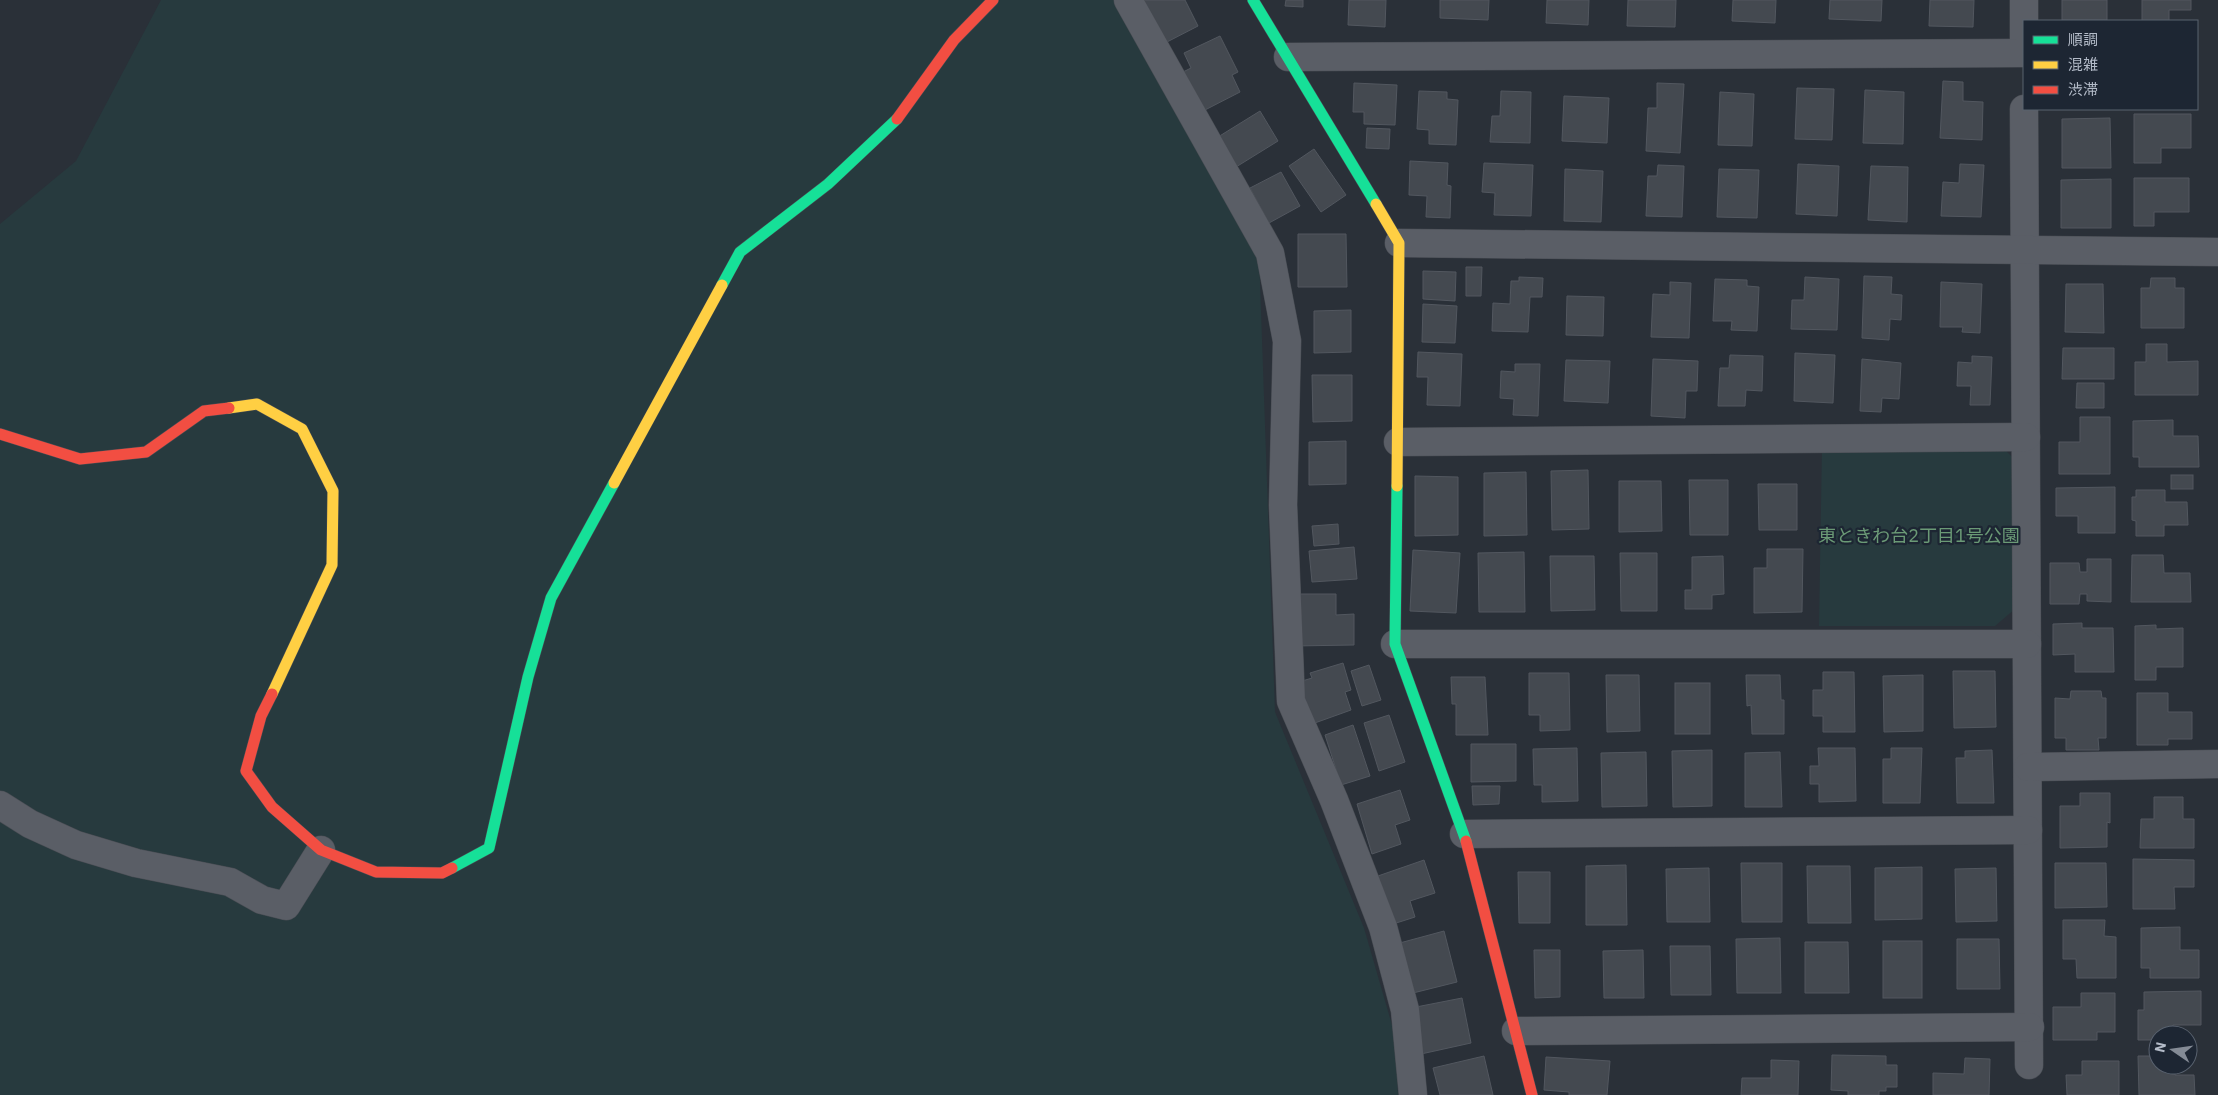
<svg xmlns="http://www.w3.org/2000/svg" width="2218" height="1095" font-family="'IBM Plex Sans','Noto Sans JP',sans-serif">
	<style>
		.green { fill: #273a3e }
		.building { fill: #444950; stroke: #52575f }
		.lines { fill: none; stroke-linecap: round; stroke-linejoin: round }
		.street-casing { stroke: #484c53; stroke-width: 29 }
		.fast-casing { stroke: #484c53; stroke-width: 12 }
		.slow-casing { stroke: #484c53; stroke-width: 12 }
		.jam-casing { stroke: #484c53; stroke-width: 12 }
		.street { stroke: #5a5e66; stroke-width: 28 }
		.fast { stroke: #16e098; stroke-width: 11 }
		.slow { stroke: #ffcf43; stroke-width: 11 }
		.jam { stroke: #f24e42; stroke-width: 11 }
		.labels { text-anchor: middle; stroke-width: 4.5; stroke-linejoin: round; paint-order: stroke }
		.park-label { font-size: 18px; fill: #6b9a76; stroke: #1d2633 }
	</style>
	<rect width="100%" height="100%" fill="#2a3038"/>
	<g class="green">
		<path d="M161,0H1119L1259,253L1275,712L1364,928L1396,1039L1398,1095H0V224L76,161Z"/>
		<path d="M2001,446L2018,463L2016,608L1995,626H1819L1822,447Z"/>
	</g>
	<g class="building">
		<path d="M1143,0H1185L1198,26L1165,43Z"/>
		<path d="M1286,0H1303V7L1285,6Z"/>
		<path d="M1349,0H1386L1385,27L1348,25Z"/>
		<path d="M1440,0H1489L1488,20L1440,18Z"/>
		<path d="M1547,0H1589L1588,25L1546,23Z"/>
		<path d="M1628,0H1676L1675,27L1627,26Z"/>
		<path d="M1733,0H1776L1775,23L1732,21Z"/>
		<path d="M1830,0H1882L1881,21L1829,19Z"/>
		<path d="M1930,0H1974L1973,27L1929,26Z"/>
		<rect x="2062" y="0" width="45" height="20"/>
		<path d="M2142,0H2191V10H2169V21H2142Z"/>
		<path d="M1220,36L1238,72L1232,75L1240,92L1203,111L1183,72L1191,68L1184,53Z"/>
		<path d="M1943,81L1963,82V101L1983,102L1982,140L1940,138Z"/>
		<path d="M1354,83L1397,85L1395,125L1364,124V112H1353Z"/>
		<path d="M1657,83L1684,84L1680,153L1646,151L1648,108H1657Z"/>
		<path d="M1797,88L1834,89L1832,140L1795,139Z"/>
		<path d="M1865,90L1904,92L1903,144L1863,143Z"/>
		<path d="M1419,91L1447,92V99L1458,100L1456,145L1429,144V130L1417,129Z"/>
		<path d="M1501,91L1531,92L1530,143L1490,142L1492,116H1500Z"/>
		<path d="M1720,92L1754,94L1752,146L1718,145Z"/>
		<path d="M1564,96L1609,98L1607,143L1562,141Z"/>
		<path d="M1260,111L1278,141L1236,167L1218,137Z"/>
		<path d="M2134,114H2191V148H2161V163H2134Z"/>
		<path d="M2110,118L2111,168H2062V119Z"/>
		<path d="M1367,128L1390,129L1389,149L1366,148Z"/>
		<path d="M1314,149L1346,195L1321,212L1289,166Z"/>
		<path d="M1410,161L1448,163L1447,185L1451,186L1450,218L1426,217L1427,196L1409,195Z"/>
		<path d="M1484,163L1533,165L1531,216L1494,215L1495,193L1482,192Z"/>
		<path d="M1798,164L1839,166L1837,216L1796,214Z"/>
		<path d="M1960,164L1984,165L1981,217L1941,216L1943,182L1959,183Z"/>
		<path d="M1658,165L1684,166L1682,217L1646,216L1648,176H1657Z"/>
		<path d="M1871,166L1908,167L1907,222L1868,220Z"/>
		<path d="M1565,169L1603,171L1601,222L1564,221Z"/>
		<path d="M1719,169L1759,170L1757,218L1717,217Z"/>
		<path d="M1281,172L1300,206L1269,223L1250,188Z"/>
		<path d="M2134,178H2189V212H2154V226H2134Z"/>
		<path d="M2111,179V228H2061V180Z"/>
		<path d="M1298,234H1346L1347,287H1298Z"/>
		<path d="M1466,267H1482L1481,296H1466Z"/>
		<path d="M1423,271L1456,272L1455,301L1423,299Z"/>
		<path d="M1864,276L1892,277L1891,294L1902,295L1901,320L1890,319L1889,340L1862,338Z"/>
		<path d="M1519,277L1543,278L1542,297H1530L1528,332L1492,331L1493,303L1510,304L1511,281H1519Z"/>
		<path d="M1805,277L1839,279L1837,330L1791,329L1792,300H1804Z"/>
		<path d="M2151,278H2175V288H2184V328H2141V288H2150Z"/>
		<path d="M1715,279L1747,280V286L1759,287L1757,331L1731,330L1732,321H1713Z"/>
		<path d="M1670,282L1691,283L1689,338L1651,337L1653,294L1670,295Z"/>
		<path d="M1941,282L1982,284L1980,333L1962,332L1963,327H1940Z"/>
		<path d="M2066,284H2103L2104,333L2065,332Z"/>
		<path d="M1567,296L1604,297L1603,336L1566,335Z"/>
		<path d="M1423,304L1457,306L1455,343L1422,342Z"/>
		<path d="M1351,310V352L1314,353V311Z"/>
		<path d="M2146,344H2167V362L2198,361V395H2135V362H2146Z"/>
		<path d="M2063,348H2114V379H2062Z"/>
		<path d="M1418,352L1462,354L1460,406L1427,405L1428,377H1417Z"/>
		<path d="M1795,353L1835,355L1833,403L1794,401Z"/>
		<path d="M1730,355L1763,356L1762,391L1746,390L1745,406H1718L1720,368H1729Z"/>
		<path d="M1972,356L1992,357L1990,405H1970L1971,386H1957L1958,362L1972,363Z"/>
		<path d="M1653,359L1698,361L1697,391H1686L1685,418L1651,416Z"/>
		<path d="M1862,359L1901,363L1899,399L1882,398L1881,412L1860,411Z"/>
		<path d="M1566,360L1610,361L1608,403L1564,401Z"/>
		<path d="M1515,364H1540L1538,416L1513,415L1514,399L1500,398L1501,371L1515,372Z"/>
		<path d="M1312,375H1352V421L1313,422Z"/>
		<path d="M2077,383H2104V408H2076Z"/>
		<path d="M2080,417H2110V474H2059V442H2080Z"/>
		<path d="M2173,420V436H2198L2199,467H2139V457H2133V421Z"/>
		<path d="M1346,441V484L1309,485V442Z"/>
		<path d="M1588,470L1589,529L1552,530L1551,471Z"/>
		<path d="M1526,472L1527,535L1484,536V473Z"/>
		<rect x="2171" y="475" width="22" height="14"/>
		<path d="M1415,476L1458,477V535L1415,536Z"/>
		<path d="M1689,480H1728V535H1690Z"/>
		<path d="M1619,481H1661L1662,531L1619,532Z"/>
		<path d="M1758,484H1797V530H1759Z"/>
		<path d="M2115,487V533H2078V516H2056V488Z"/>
		<path d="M2136,490H2165V502H2187L2188,525H2164V536H2136V521L2132,520V497H2136Z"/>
		<path d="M1338,524L1339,544L1314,546L1312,526Z"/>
		<path d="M1354,547L1357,579L1312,582L1309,551Z"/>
		<path d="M1767,549H1803L1802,612L1754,613V568H1767Z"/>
		<path d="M1413,550L1460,553L1456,613L1410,611Z"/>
		<path d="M1524,552L1525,612H1479L1478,553Z"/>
		<path d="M1620,553H1657V611H1621Z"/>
		<path d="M2132,555H2163L2164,573H2190L2191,602H2131Z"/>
		<path d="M1550,556H1594L1595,610L1551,611Z"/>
		<path d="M1723,556L1724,594L1712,595V609H1685V590H1692V557Z"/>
		<path d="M2087,559H2111V602L2087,601V594H2080L2079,604H2050V563H2079L2080,572H2087Z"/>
		<path d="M1293,594H1336V615L1354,614V645L1293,646Z"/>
		<path d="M2082,623V628H2113L2114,672H2075V654L2053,655V624Z"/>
		<path d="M2156,625V629L2183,628V667H2156V680H2135V626Z"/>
		<path d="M1343,663L1351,690L1345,692L1351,710L1312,724L1299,682L1312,678L1310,673Z"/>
		<path d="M1369,665L1381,700L1362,706L1351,671Z"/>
		<path d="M1953,671H1995L1996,727L1954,728Z"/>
		<path d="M1823,672H1854L1855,732H1823V716H1813V690H1823Z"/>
		<path d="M1529,673H1569L1570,730L1540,731V715H1529Z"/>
		<path d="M1606,675H1639L1640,731L1607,732Z"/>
		<path d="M1746,675H1780L1781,700H1784V734H1752L1751,705L1747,706Z"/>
		<path d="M1923,675V731L1884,732L1883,676Z"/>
		<path d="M1451,677H1485L1488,735H1456V704H1452Z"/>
		<rect x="1675" y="683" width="35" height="51"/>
		<path d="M2071,691H2101L2102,698H2106V738H2098L2099,750H2066V738H2055V698L2070,699Z"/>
		<path d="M2137,693H2168V712H2192V739H2168V745H2137Z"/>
		<path d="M1389,715L1405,762L1379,771L1364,723Z"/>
		<path d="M1353,725L1370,776L1341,785L1325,735Z"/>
		<path d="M1471,744H1516V781L1471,782Z"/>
		<path d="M1577,748L1578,801L1542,802V785H1534L1533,749Z"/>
		<path d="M1818,748H1855L1856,801L1819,802V784H1810V766H1819Z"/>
		<path d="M1891,748H1922L1920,803H1883V759H1891Z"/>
		<path d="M1712,750V806L1673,807L1672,751Z"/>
		<path d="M1992,750L1994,803H1957L1956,758H1965V751Z"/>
		<path d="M1646,752L1647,806L1602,807L1601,753Z"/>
		<path d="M1780,752L1782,807H1745V753Z"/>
		<path d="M1472,786H1500L1499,804L1473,805Z"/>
		<path d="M1400,790L1410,820L1395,825L1401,844L1372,854L1357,804Z"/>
		<path d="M2080,793H2110V823L2107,822V847L2060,848V806H2080Z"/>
		<path d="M2154,797H2183V819H2194V848H2140L2141,819H2154Z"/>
		<path d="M2133,859L2194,860V887H2174L2175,909H2133Z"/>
		<path d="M1424,860L1435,893L1410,901L1415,917L1390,925L1375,877Z"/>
		<path d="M1741,863H1782V922H1742Z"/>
		<path d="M2055,863H2106L2107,907L2055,908Z"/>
		<path d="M1626,865L1627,925H1586V866Z"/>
		<path d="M1807,866H1850L1851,923H1808Z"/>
		<path d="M1922,867V919L1875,920V868Z"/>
		<path d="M1709,868L1710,922H1667L1666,869Z"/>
		<path d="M1996,868L1997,921L1956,922L1955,869Z"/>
		<path d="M1518,872H1550V923H1519Z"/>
		<path d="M2063,920H2105L2104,936L2116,937V978H2077L2076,959H2063Z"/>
		<path d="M2180,927V950H2199V978H2150V968H2141V928Z"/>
		<path d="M1444,931L1457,982L1409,994L1396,944Z"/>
		<path d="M1780,938L1781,993H1737L1736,939Z"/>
		<path d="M1957,939H1999L2000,989H1957Z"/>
		<rect x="1883" y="941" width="39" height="57"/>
		<path d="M1805,942H1848L1849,993H1805Z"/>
		<path d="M1670,946H1710L1711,995H1671Z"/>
		<path d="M1534,950H1560V997L1535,998Z"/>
		<path d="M1643,950L1644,998H1604L1603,951Z"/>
		<path d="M2201,991V1025H2173V1035H2158V1040H2138V1010H2144V992Z"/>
		<path d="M2081,993H2115V1032H2097V1040H2053V1007H2081Z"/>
		<path d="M1462,998L1471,1043L1421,1054L1411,1008Z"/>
		<path d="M1832,1055L1886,1056V1065H1897V1087H1886V1091H1879V1095H1848V1091L1831,1090Z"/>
		<path d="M1484,1056L1493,1095H1440L1433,1068Z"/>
		<path d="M2138,1056H2158V1065H2175V1075H2194L2195,1095H2139Z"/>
		<path d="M1546,1057L1610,1061L1607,1095H1569V1092L1544,1090Z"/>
		<path d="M1965,1058L1990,1059L1989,1095H1933V1073L1964,1074Z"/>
		<path d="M1771,1060L1799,1061L1798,1095H1741L1742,1078H1771Z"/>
		<path d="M2082,1061H2119V1095H2067L2066,1075H2082Z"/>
	</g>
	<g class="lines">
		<g class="street-casing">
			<g id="street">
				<path d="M1128,0L1270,253L1287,341L1283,505L1291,701L1334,800L1383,927L1405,1010L1413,1095"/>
				<path d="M2024,0V51"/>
				<path d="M1288,57L2024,53"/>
				<path d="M2024,109L2029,1065"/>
				<path d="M1399,243L2218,252"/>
				<path d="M1398,442L2026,437"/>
				<path d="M1395,644H2027"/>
				<path d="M2028,767L2218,764"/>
				<path d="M0,805L30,824L76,845L136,863L230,882L262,900L286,906L321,850"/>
				<path d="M1464,834L2028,830"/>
				<path d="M1516,1031L2030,1027"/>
			</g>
		</g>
		<g class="fast-casing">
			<g id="fast">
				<path d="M1253,0L1376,204"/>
				<path d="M722,285L740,252L828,184L897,119"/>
				<path d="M1397,486L1395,644L1466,841"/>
				<path d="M452,868L489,848L528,677L551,598L614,483"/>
			</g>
		</g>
		<g class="slow-casing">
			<g id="slow">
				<path d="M1376,204L1399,243L1397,486"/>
				<path d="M229,408L257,404L302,429L333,491L332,565L272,694"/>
				<path d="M614,483L722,285"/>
			</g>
		</g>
		<g class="jam-casing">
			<g id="jam">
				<path d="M897,119L954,40L993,0"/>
				<path d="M0,434L80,459L146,452L204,411L229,408"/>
				<path d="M272,694L261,716L246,771L272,807L321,850L376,872L442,873L452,868"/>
				<path d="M1466,841L1532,1095"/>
			</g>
		</g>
		<use href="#street" class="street"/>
		<use href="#fast" class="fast"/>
		<use href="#slow" class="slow"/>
		<use href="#jam" class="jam"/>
	</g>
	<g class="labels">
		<g class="park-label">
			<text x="1919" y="542">東ときわ台2丁目1号公園</text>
		</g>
	</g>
	<rect x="2023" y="20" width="175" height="90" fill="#1d2633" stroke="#59626f"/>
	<rect x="2033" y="36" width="25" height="8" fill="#16e098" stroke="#59626f"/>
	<text x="2068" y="45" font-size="15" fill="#b4bcc9">順調</text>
	<rect x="2033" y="61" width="25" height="8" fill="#ffcf43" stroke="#59626f"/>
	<text x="2068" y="70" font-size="15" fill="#b4bcc9">混雑</text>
	<rect x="2033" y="86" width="25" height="8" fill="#f24e42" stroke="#59626f"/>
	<text x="2068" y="95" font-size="15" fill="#b4bcc9">渋滞</text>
	<g transform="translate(2173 1050) rotate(283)"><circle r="24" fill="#1d2633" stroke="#59626f"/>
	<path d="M0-4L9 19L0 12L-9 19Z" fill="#848b96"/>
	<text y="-8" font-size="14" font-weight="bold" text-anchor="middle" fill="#b4bcc9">N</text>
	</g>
</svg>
